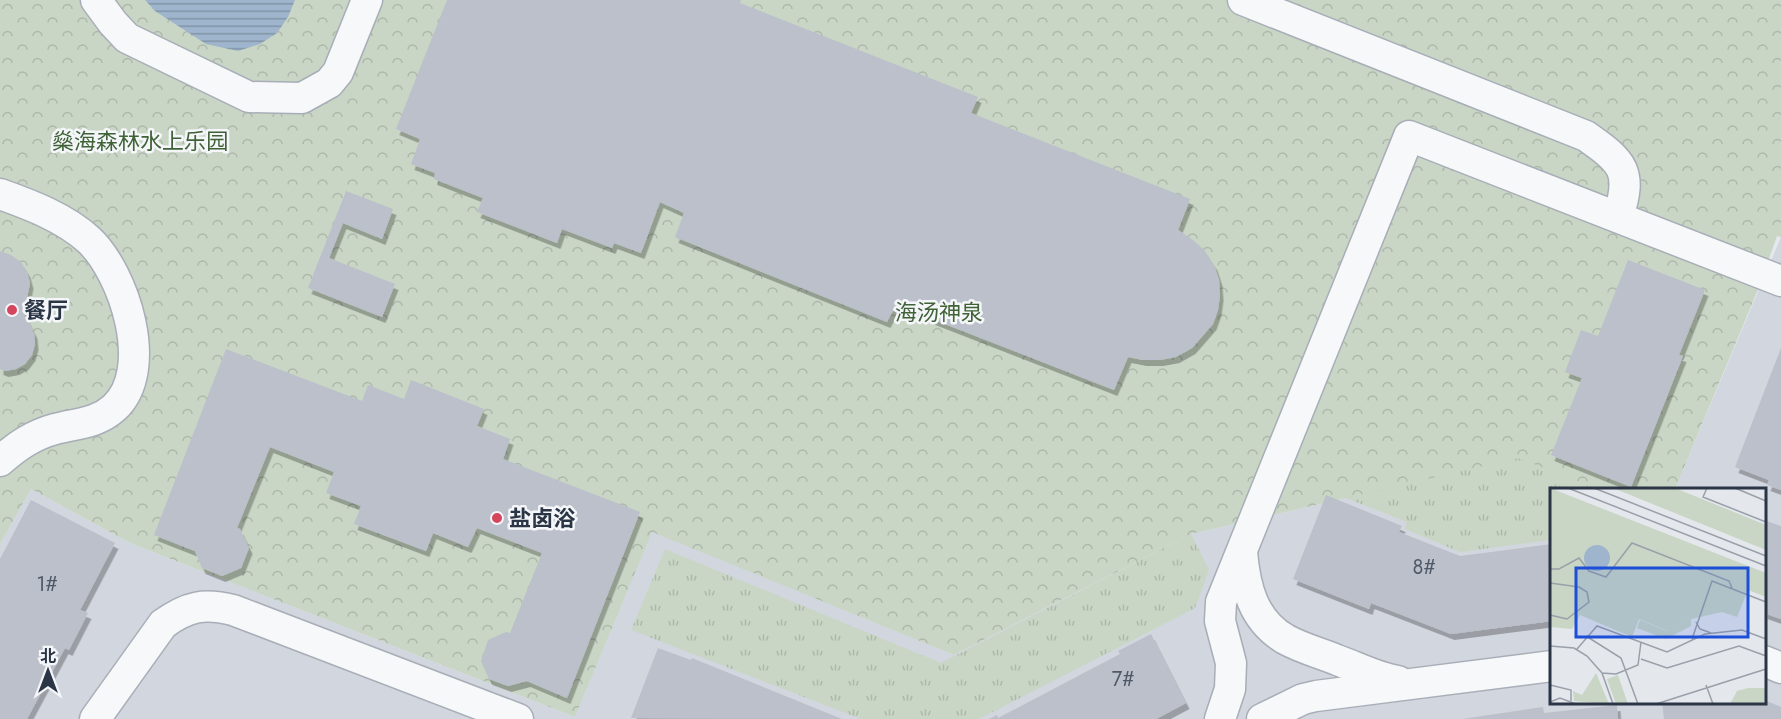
<svg xmlns="http://www.w3.org/2000/svg" width="1781" height="719" font-family="Jost,'Noto Sans SC',sans-serif">
	<style>
		.built { fill: #d2d6de }
		.grass { fill: url(#grass-tufts) }
		.forest { fill: url(#forest-crowns) }
		.water { fill: url(#water-rules) }
		.building { fill: #bbc0ca; filter: url(#shadow) }
		.lines { fill: none; stroke-linecap: round; stroke-linejoin: round }
		.minor-casing { stroke: #a8aeb7; stroke-width: 33 }
		.minor { stroke: #f7f8fa; stroke-width: 30 }
		.poi-dot { fill: #d4465d; stroke: #f4f6f9; stroke-width: 2 }
		.labels { text-anchor: middle; stroke-width: 5; stroke-linejoin: round; paint-order: stroke }
		.number-label { font-size: 20px; fill: #4e5867 }
		.park-label { font-size: 22px; fill: #406237; stroke: #f4f6f9 }
		.poi-label { font-size: 22px; font-weight: bold; fill: #2a3546; stroke: #f4f6f9; text-anchor: start }
		.inset-road { fill: none; stroke: #9aa0aa; stroke-width: 1.5 }
		.view { fill: #1d4ed8; fill-opacity: 0.15; stroke: #1d4ed8; stroke-width: 3 }
		.inset-edge { fill: none; stroke: #2a3546; stroke-width: 3 }
	</style>
	<defs>
		<pattern id="grass-tufts" width="24" height="20" patternUnits="userSpaceOnUse" patternTransform="scale(1.5)"><rect width="24" height="20" fill="#c9d6c5"/><path d="M3 7l-1-3M5 7V3M7 7l1-3M15 17l-1-3M17 17v-4M19 17l1-3" fill="none" stroke="#adb8ab"/></pattern>
		<pattern id="forest-crowns" width="20" height="18" patternUnits="userSpaceOnUse" patternTransform="scale(1.5)"><rect width="20" height="18" fill="#c9d6c5"/><path d="M2 6a3 3 0 1 1 6 0M12 15a3 3 0 1 1 6 0" fill="none" stroke="#adb8ab"/></pattern>
		<pattern id="water-rules" width="6" height="5" patternUnits="userSpaceOnUse" patternTransform="scale(1.5)"><rect width="6" height="5" fill="#9eb5cd"/><path d="M0 2.5h6" fill="none" stroke="#8194a8"/></pattern>
		<filter id="shadow"><feDropShadow dx="3.5" dy="6" stdDeviation="0" flood-color="#0004"/></filter>
	</defs>
	<rect width="100%" height="100%" fill="#e4e7ec"/>
	<path class="built" d="M1781,237V719H0V544L31,489L130,543L575,717L652,531L954,655L1191,534L1518,458L1552,490V702H1764V490L1675,489Z"/>
	<g class="grass">
		<path d="M1412,189L1615,489L1552,490L1551,540L1460,552L1405,529L1407,522L1295,478Z"/>
		<path d="M1191,534L1209,570L1195,608L979,719H861L631,630L665,549L941,663Z"/>
	</g>
	<path class="forest" d="M0,0H1781V237L1777,236L1759,287L1675,489H1598L1518,458L1191,534L954,655L652,532L575,717L130,543L31,489L0,544Z"/>
	<path class="water" d="M145,0H295L288,17L277,33L260,44L238,51L206,44L155,11Z"/>
	<g class="building">
		<path d="M447,0H741L740,3L978,97L971,113L1190,199L1178,230L1193,240L1204,250L1214,265L1219,280L1220,295L1218,310L1213,324L1192,348L1176,357L1160,360H1143L1128,357L1114,390L896,305L887,322L675,237L684,213L660,202L641,253L614,243L612,248L562,229L557,243L477,212L483,198L434,179L435,173L411,164L420,139L396,129Z"/>
		<path d="M346,191L393,209L382,239L343,223L329,258L395,284L382,317L308,288Z"/>
		<path d="M0,251L11,255L21,262L27,272L30,283L24,313L34,333L35,344L32,355L25,364L16,369L5,371L0,369Z"/>
		<path d="M1628,260L1705,290L1679,355L1683,356L1631,487L1551,455L1582,378L1565,372L1581,330L1598,336Z"/>
		<path d="M1781,348V490L1767,485L1769,480L1735,467Z"/>
		<path d="M226,349L362,401L368,385L404,399L411,380L484,409L477,426L510,439L503,459L640,512L567,698L527,681L508,686L489,679L481,661L488,640L506,632L510,633L542,553L477,528L468,547L433,533L426,551L354,524L361,506L326,493L334,472L270,447L237,528L240,529L249,548L241,568L222,576L202,568L195,551L154,535Z"/>
		<path d="M1326,495L1402,526L1399,532L1460,556L1552,544V621L1451,634L1371,603L1369,609L1293,579Z"/>
		<path d="M31,500L115,543L80,610L88,613L69,650L65,648L27,719H0V559Z"/>
		<path d="M1764,520L1781,526V619L1764,613Z"/>
		<path d="M1151,634L1186,703L1156,719H989L997,715L998,718L1120,654L1118,651Z"/>
		<path d="M658,648L691,660L692,658L842,719L631,718Z"/>
		<path d="M1764,700L1781,707V719H1664L1662,702H1764Z"/>
		<path d="M1617,705L1618,719H1462L1543,707L1544,713Z"/>
	</g>
	<g class="lines">
		<g class="minor-casing">
			<g id="minor">
				<path d="M96,0L113,23L127,38L249,97L302,98L329,83L338,72L367,0"/>
				<path d="M1243,0L1586,136C1623,162 1633,171 1618,217"/>
				<path d="M0,194C31,205 65,218 89,240C124,273 156,370 114,408C96,424 77,423 55,429C33,435 17,446 0,461"/>
				<path d="M1242,552C1245,587 1253,620 1285,639C1301,648 1320,653 1337,660C1357,667 1377,678 1398,681"/>
				<path d="M1764,661L1781,668"/>
				<path d="M95,719L163,624C188,606 204,603 233,610L518,719"/>
				<path d="M1220,719L1230,689L1231,663L1220,621L1221,602L1409,136L1781,281"/>
				<path d="M1262,719L1303,699L1316,696L1552,666"/>
			</g>
		</g>
		<use href="#minor" class="minor"/>
	</g>
	<g class="poi-dot">
		<circle cx="12" cy="310" r="6"/>
		<circle cx="497" cy="518" r="6"/>
	</g>
	<g class="labels">
		<g class="number-label">
			<text x="1424" y="574">8#</text>
			<text x="47" y="591">1#</text>
			<text x="1123" y="686">7#</text>
		</g>
		<g class="park-label">
			<text x="140" y="149">燊海森林水上乐园</text>
			<text x="939" y="320">海汤神泉</text>
		</g>
		<g class="poi-label">
			<text x="24" y="318">餐厅</text>
			<text x="509" y="526">盐卤浴</text>
		</g>
	</g>
	<g transform="translate(1550 488)">
		<rect width="216" height="216" fill="#e4e7ec"/>
		<path d="M141,131V138L116,151L87,140L90,132L117,143ZM46,185L59,216L24,213L23,203L32,207ZM68,187L78,216H66L57,191Z" fill="#c9d6c5"/>
		<path d="M0,0L216,85V109L198,102L187,129L172,124L141,131L118,143L89,131L82,149L30,127L22,141L0,139ZM63,0H125L216,37V62ZM198,200H216V216H180L187,203Z" fill="#c9d6c5"/>
		<path d="M34 70a13 13 0 1 1 26 0a13 13 0 1 1-26 0Z" fill="#9eb5cd"/>
		<path class="inset-road" d="M18,0L216,78M44,0L216,68M157,0L153,9L216,34M185,0L216,13M0,81H9L29,70L39,83L56,89L82,55L179,93L182,100M0,95L29,99L37,104L39,114L17,131L0,127M146,134L150,141L161,145M36,148L71,170L88,216M142,151L162,93L216,114M0,158L24,160L37,168L52,185L63,216M27,161L47,138L117,164L155,146L192,142L216,151M91,171L117,180L189,158L216,168M52,185L66,186L88,177L91,154M0,197L21,202V213M156,197L163,216M0,214L10,210L26,216M106,216L216,181"/>
		<path class="view" d="M26,80H198V149H26Z"/>
		<rect width="216" height="216" class="inset-edge"/>
	</g>
	<g transform="translate(48 671)" stroke="#f4f6f9" stroke-width="4.5" paint-order="stroke">
	<path d="M0-4.5L10 22L0 15L-10 22Z" fill="#2a3546"/>
	<text y="-9" font-size="16" font-weight="bold" text-anchor="middle" fill="#2a3546">北</text>
	</g>
</svg>
